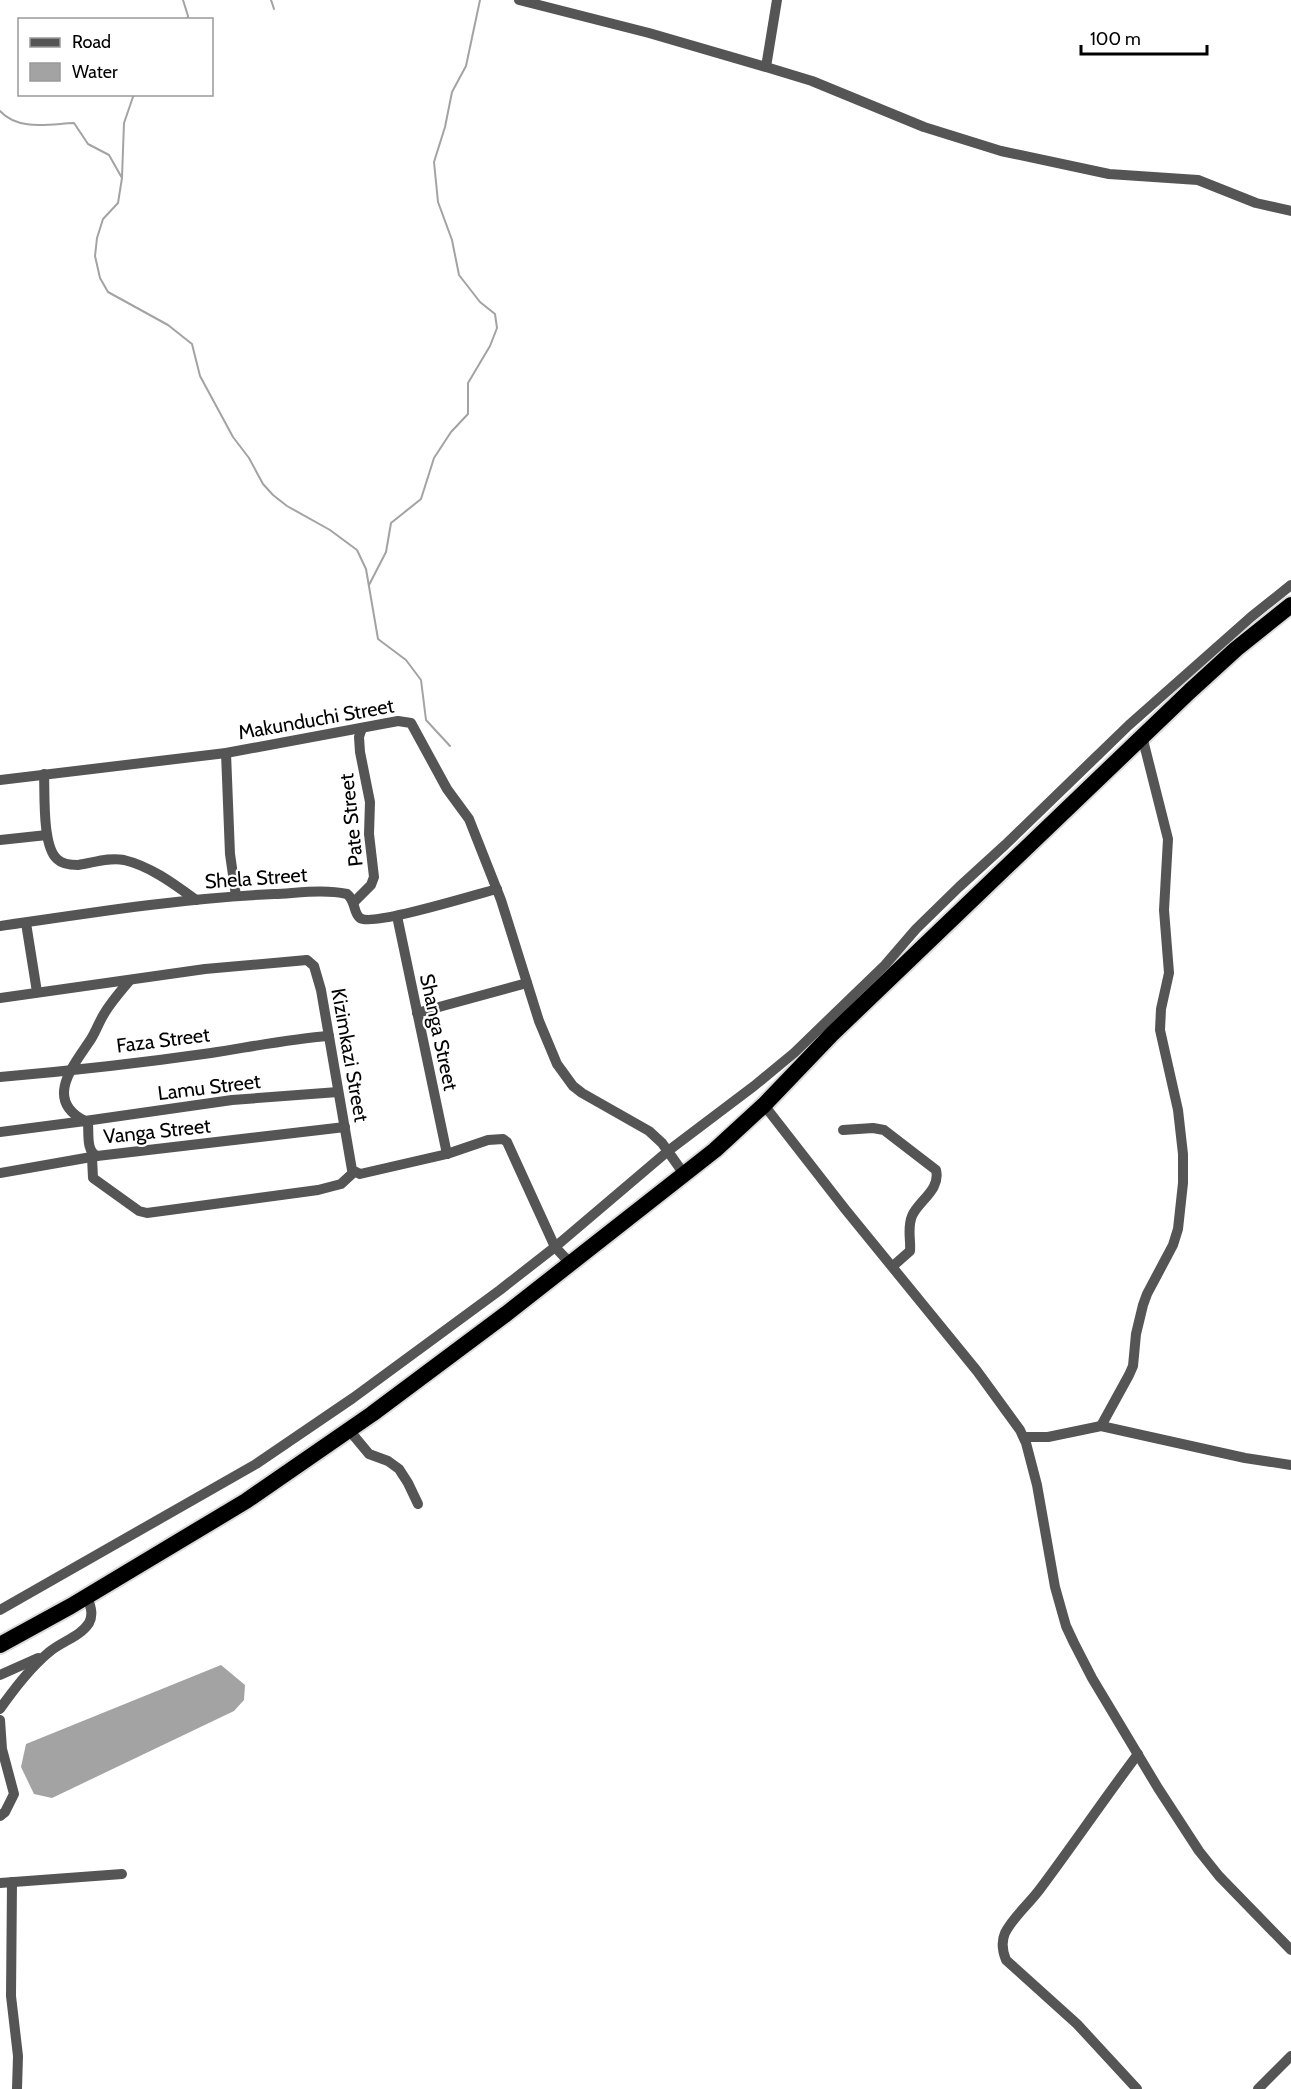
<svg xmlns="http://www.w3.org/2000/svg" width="1291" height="2089" font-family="Cabin,sans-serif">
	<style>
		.water { fill: #a3a3a3 }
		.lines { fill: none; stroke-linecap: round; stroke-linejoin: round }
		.stream { stroke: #a3a3a3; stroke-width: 2 }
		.highway-casing { stroke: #dbdbdb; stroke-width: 20 }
		.minor { stroke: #555; stroke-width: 10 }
		.highway { stroke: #000; stroke-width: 16 }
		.labels { text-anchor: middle; stroke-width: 4.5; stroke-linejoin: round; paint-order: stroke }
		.street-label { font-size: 20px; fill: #000; stroke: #fff }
	</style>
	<rect width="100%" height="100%" fill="#fff"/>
	<path class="water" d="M221,1665L245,1685L244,1700L234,1711L52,1798L34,1794L21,1767L26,1744Z"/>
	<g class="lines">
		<g class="stream">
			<path d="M183,0L188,16L187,20"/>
			<path d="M271,0L274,9"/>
			<path d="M0,111C18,131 49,124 74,123L88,144L109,155L122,178L118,203L103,219L97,238L95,256L100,278L108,292L168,325L192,344L200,376L233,437L249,458L263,484L273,495L287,506L330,530L357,550L366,569L378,639L406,660L421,680L426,720L450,746"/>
			<path d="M122,177L124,123L134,94"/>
			<path d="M369,585L386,552L391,523L421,499L434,458L451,432L468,414V383L490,346L497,328L495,314L480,302L459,275L452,240L438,202L434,162L445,127L452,92L466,66L480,0"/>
		</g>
		<g class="highway-casing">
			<path id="highway" d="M0,1645L71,1606L246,1501L372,1414L506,1314L715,1150L764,1105L832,1034L1190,691L1236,649L1291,605"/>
		</g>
		<g class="minor">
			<path d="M519,0L649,33L766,67L777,0"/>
			<path d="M766,67L812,81L924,127L1001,151L1109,174L1198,180L1256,203L1291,211"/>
			<path d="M226,753L230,854L236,896"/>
			<path d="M44,774C45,793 42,846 57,859C62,864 71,865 78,865C93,863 108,857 124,860C150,866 174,884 196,900"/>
			<path d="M0,780L226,753L398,721L411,723L447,789L469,819L501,900L539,1021L557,1064L573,1086L582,1093L649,1131L662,1143L684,1174"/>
			<path d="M0,840L47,835"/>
			<path d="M354,902L371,885L374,877L369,834L370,802L360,752L359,737L362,728"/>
			<path d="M397,916L447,1154"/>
			<path d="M26,923L37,992"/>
			<path d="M0,926C90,913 183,898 274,894C298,893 324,889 347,894C356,901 353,913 360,918C372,927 477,894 497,889"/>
			<path d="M130,980C121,991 111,1002 104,1014C99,1022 96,1031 91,1039C74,1065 43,1100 85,1121L232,1100L338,1092"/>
			<path d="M0,998L205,969L307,960L314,966L321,990L352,1170L360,1174L447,1154L488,1140L503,1139L507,1142L555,1247L570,1263"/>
			<path d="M417,1013L527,983"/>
			<path d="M0,1077C70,1071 141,1063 211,1053C250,1047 289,1039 329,1036"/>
			<path d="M764,1105L845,1209L977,1371L1020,1430L1026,1443L1037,1485L1055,1587L1066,1626L1074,1643L1092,1678L1158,1788L1199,1851L1219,1876L1291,1950"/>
			<path d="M843,1130L873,1128L884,1130L936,1170C941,1190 918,1201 912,1216C907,1228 911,1239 910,1251L893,1266"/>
			<path d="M0,1132L85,1121L88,1124C89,1134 86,1151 97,1156L345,1127"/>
			<path d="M92,1157L93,1178L139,1211L147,1213L318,1190L341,1184L354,1172"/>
			<path d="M0,1173L97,1156"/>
			<path d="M1101,1426L1129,1375L1133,1366L1136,1334L1143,1305L1147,1294L1173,1245L1178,1229L1183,1183V1154L1178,1110L1160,1030L1161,1009L1169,973L1164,910L1168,839L1142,736"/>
			<path d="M349,1430L369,1454L388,1461L399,1469L408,1483L418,1504"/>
			<path d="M1024,1437H1048L1101,1426L1245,1458L1291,1465"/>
			<path d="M0,1610L256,1464L353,1398L500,1290L555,1247L668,1151L754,1086L794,1053L885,965L916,929L959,887L1005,845L1129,725L1251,617L1291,585"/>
			<path d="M0,1675L38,1658"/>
			<path d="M0,1709C14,1689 29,1669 48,1653C60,1642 80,1637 89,1623C94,1614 90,1605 87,1596"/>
			<path d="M0,1720L2,1749L14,1794L5,1812L0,1816"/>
			<path d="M12,1882L11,1996L18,2056L17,2089"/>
			<path d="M0,1883L122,1874"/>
			<path d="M1137,2089L1077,2024L1006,1960C1002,1950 1001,1942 1005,1933C1013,1917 1029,1904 1040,1889C1073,1845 1104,1799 1138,1754"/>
			<path d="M1258,2089L1291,2056"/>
		</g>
		<use href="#highway" class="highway"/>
	</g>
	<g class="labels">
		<g class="street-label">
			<text transform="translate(316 719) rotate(-10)" y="7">Makunduchi Street</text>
			<text transform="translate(351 820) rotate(-96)" y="7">Pate Street</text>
			<text transform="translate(256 878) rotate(-4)" y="7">Shela Street</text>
			<text transform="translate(439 1032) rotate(78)" y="7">Shanga Street</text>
			<text transform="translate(163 1040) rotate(-7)" y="7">Faza Street</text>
			<text transform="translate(350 1055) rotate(80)" y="7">Kizimkazi Street</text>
			<text transform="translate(209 1087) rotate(-7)" y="7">Lamu Street</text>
			<text transform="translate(157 1131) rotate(-6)" y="7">Vanga Street</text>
		</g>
	</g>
	<rect x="18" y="18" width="195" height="78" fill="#ffffff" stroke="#999999" stroke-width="1.5"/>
	<rect x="30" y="38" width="30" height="9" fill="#555555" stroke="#999999" stroke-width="1.5"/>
	<text x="72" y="48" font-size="18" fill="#000000">Road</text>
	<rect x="30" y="63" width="30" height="18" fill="#a3a3a3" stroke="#999999" stroke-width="1.5"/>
	<text x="72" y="78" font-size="18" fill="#000000">Water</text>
	<path d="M1081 45v9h126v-9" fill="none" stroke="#000000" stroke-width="3"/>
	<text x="1090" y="45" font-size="18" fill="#000000" stroke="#ffffff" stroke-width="4.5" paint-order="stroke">100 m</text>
</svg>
